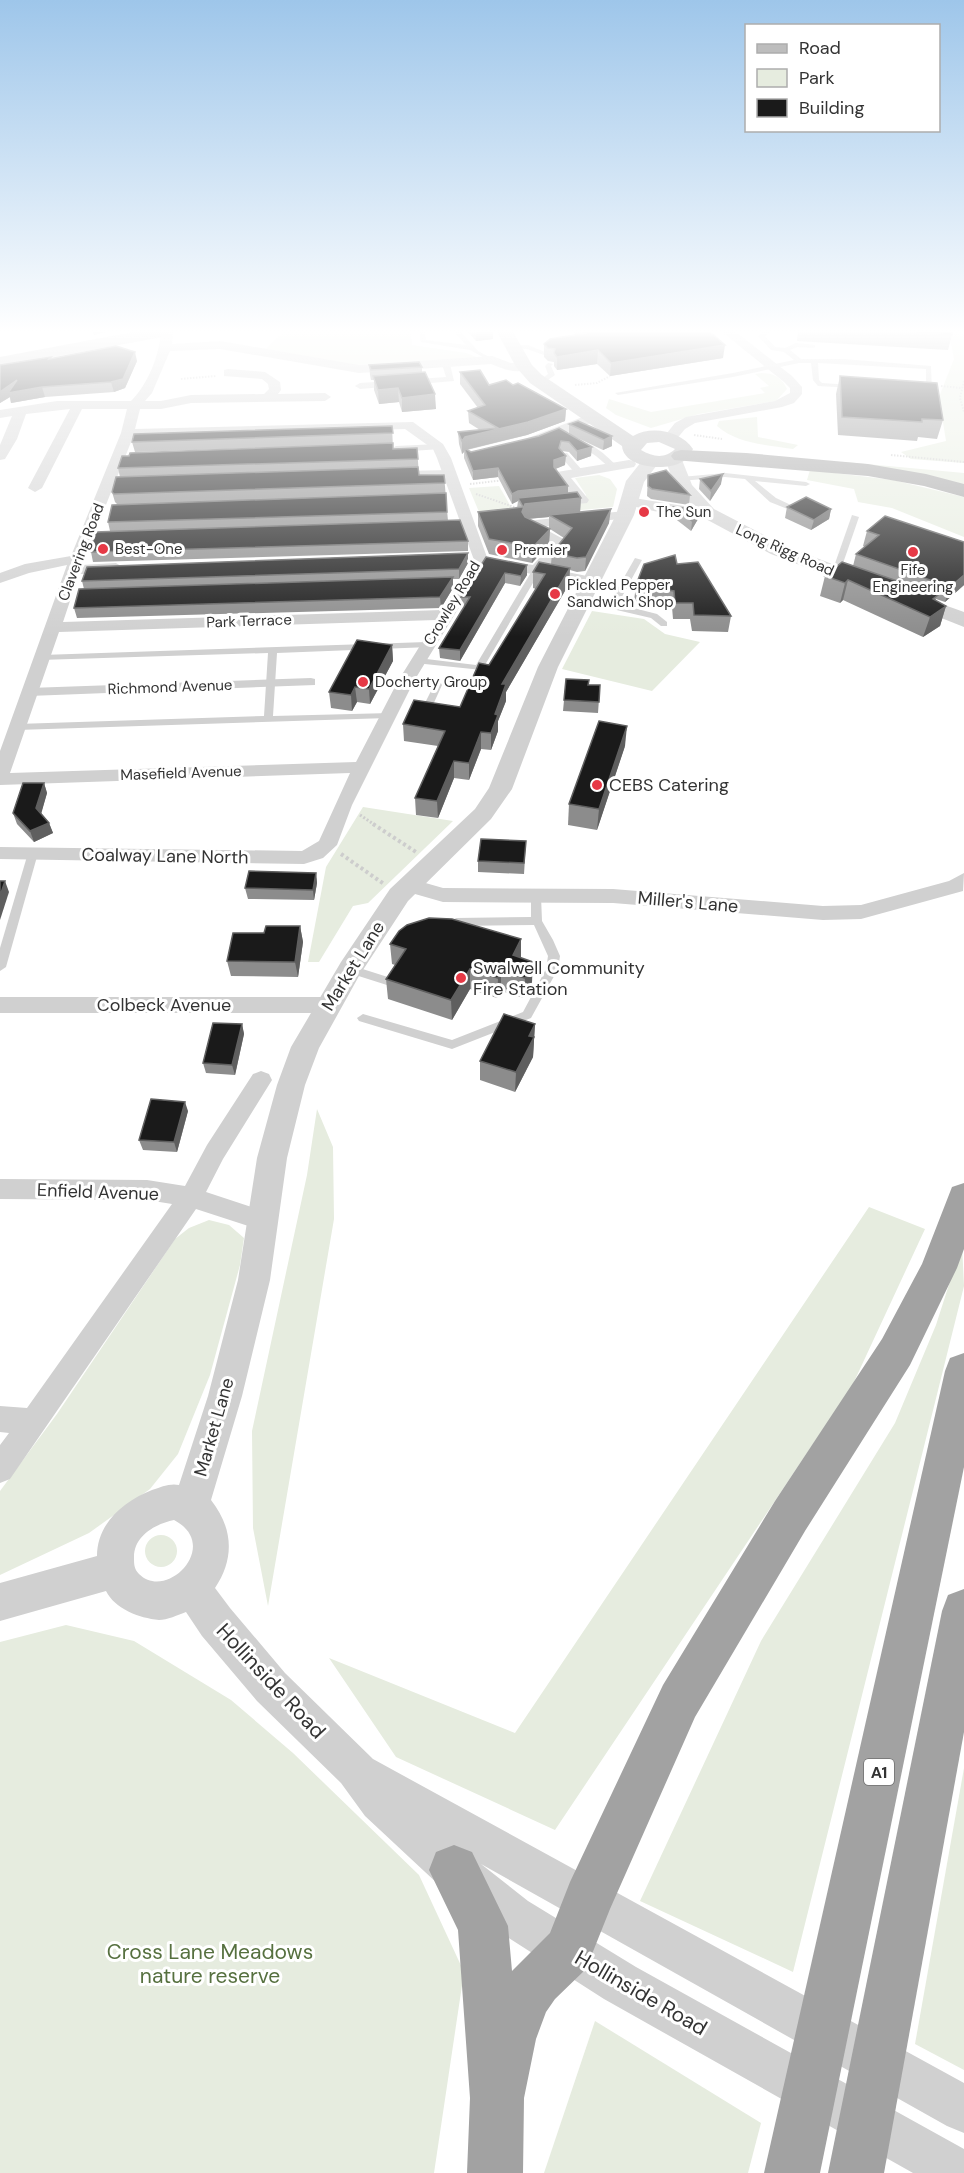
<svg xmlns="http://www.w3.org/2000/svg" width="964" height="2173" font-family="'DM Sans',sans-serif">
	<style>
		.green { fill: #e6ecdf }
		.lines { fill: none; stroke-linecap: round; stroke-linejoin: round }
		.path-far2 { stroke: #cdcdcd; stroke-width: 2; stroke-dasharray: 1.5 1.5; stroke-linecap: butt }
		.path-far1 { stroke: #cdcdcd; stroke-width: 3; stroke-dasharray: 2 2; stroke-linecap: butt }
		.path { stroke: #cdcdcd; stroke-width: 4; stroke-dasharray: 3 3; stroke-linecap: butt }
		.service { fill: #d0d0d0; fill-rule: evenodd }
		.pedestrian { fill: #d0d0d0; fill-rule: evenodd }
		.minor { fill: #d0d0d0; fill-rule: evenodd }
		.tertiary { fill: #d0d0d0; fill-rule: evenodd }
		.secondary { fill: #bdbdbd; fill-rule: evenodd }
		.trunk { fill: #a2a2a2; fill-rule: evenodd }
		.wall { fill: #8c8c8c; fill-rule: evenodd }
		.shaded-wall { fill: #5f5f5f }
		.building { fill: #1a1a1a; stroke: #5f5f5f; stroke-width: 1.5 }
		.poi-dot { fill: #e63946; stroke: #fff; stroke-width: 2 }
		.labels { text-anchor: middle; stroke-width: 6; stroke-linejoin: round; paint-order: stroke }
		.far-poi-label { font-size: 15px; fill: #333; stroke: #fff; text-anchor: start }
		.far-street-label { font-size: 15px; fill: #333; stroke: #fff }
		.shield { fill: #fff; stroke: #707070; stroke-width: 1.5 }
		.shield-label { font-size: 16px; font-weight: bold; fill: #333 }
		.poi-label { font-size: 18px; fill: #333; stroke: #fff; text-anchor: start }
		.street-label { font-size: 18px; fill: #333; stroke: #fff }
		.near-street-label { font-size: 21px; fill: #333; stroke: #fff }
		.near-park-label { font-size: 21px; fill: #56703f; stroke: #fff }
	</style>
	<rect width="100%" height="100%" fill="#fff"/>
	<g class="green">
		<path d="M283,332H411L412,345L466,353L479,358L355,365L266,349Z"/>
		<path d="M949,332H964V463L911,459L901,452L946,441L939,397L954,359Z"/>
		<path d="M761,373C774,373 782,378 787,389L776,401L699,414L651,428L616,415L606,408L609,399L651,412L765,393L760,388L769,386L755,374Z"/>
		<path d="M757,417L758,437L798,445L793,449C767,445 738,444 717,426L719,421Z"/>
		<path d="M845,462L964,473V487L845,464Z"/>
		<path d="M810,470L893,480L964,497V537L892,508L858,502L854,489L807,480Z"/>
		<path d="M599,475L610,479L617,489L613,507L539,514L583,503L586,495L575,478Z"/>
		<path d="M499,486L518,519L484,524L469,488Z"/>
		<path d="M592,611L644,619L665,634L700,642L652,691L562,669Z"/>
		<path d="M363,807L453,821L368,903L353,906L319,962H308L326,867Z"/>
		<path d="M317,1109L333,1147L334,1219L268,1606L253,1528L252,1431L307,1175Z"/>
		<path d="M869,1207L925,1229L853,1384L555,1830L396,1757L329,1658L515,1733Z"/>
		<path d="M209,1220L229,1225L244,1238L240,1265L210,1375L178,1454L150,1489L89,1533L0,1575V1491L57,1414L175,1239L189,1228Z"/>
		<path d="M962,1244L964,1286L793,1972L640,1901L761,1641L895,1423L936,1325Z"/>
		<circle cx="161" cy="1551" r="16"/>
		<path d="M66,1625L134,1641L231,1700L293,1753L419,1875L464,1972L434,2173H0V1642Z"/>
		<path d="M964,1768V2070L915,2044Z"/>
		<path d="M595,2021L761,2123L748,2173H544Z"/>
	</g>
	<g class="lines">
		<g class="path-far2">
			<path d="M181,379L216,376"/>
			<path d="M964,381L960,398L964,412"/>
			<path d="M575,385L597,383L610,376"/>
			<path d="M941,386L961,388"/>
			<path d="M694,435L722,439"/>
			<path d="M891,455L964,462"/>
			<path d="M470,484L505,480"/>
			<path d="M476,494L520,509"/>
		</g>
		<path class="path-far1" d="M360,815L375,825"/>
		<g class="path">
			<path d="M373,824L416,852"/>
			<path d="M341,854L384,884"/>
		</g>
		<g class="service">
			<path d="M419,332H425L426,340L466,345L454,332H461L478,351L495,360L490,361L470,350L421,342Z"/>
			<path d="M763,332H771L765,336L775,347L785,348L796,343L815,345V347L813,348L797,347L790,350L801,359H843L931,366L932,393L929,395L920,393L926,391V369L818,363L819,380L822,383L852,385L855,387L854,388L818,386L813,380L811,363H799L733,377L618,395L615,393L733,373L794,360L784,352L771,350L758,336Z"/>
			<path d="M513,345H528L547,353L544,355L527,349L511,348V346Z"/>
			<path d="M548,363L553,364L551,366L555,375L542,384H538V382L548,374L545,366Z"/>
			<path d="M576,441C590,440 607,456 617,466L610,468L596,456L576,443Z"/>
			<path d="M561,453H567L582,470V474H576L561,457Z"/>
			<path d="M448,470H451V474L404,475L400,473L404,471Z"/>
			<path d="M725,473L806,482L810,484L806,486L755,481L776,498L793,506V510H790L770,502L745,479L725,477L681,481L677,479L681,477Z"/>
			<path d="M852,515L859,517L840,572L833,574L832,572Z"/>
			<path d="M635,558L642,560L618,604L657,614L667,622V626H661L651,618L578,601L582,599L610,602Z"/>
			<path d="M533,569L540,571L482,670L415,663L414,661L418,658L476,665Z"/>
			<path d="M427,642L430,643V647L277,653L273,716L391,713L393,715L388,718L17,730L12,727L17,724L264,716L268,653L39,660V656L42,655Z"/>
			<path d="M406,678L441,683L442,685L432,707L429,708L424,705L433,687L403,683V679Z"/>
			<path d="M33,850L38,853L6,967L0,971V948L28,853Z"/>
			<path d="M536,892L541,896L542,921L553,940L560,956L558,969L531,1018L452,1049L359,1021L357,1018L363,1014L452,1040L523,1012L546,969L548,956L534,925L456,926L451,922L456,918L531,917V896Z"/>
			<path d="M350,965L394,979L396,982L390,986L346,972L344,969L346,966Z"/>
		</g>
		<g class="pedestrian">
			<path d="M446,361L450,364L454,381L360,389L355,386L360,383L446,377L442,364Z"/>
			<path d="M438,444L443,447L441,449L396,452L391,449L396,446Z"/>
			<path d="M311,678L315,679V685L29,696L23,692L29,688Z"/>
		</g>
		<g class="minor">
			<path d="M161,332H173L172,344L220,341L359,365L492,356L511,363L529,364L531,367C520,376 503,369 491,364L359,373L220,349L170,351L152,393L145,401H161L191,395L264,394L269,389L268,384L262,379L224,376V370L228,369L265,372L280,382L281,390L278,394L325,393L331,397L325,401L191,403L161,409H140L135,429L413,422L443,444L451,458L488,560L414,681L352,805L337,845L323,858L304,864L0,859V847L302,851L319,841L350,773L0,785V751L67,565L29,573L0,583V573L25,564L71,556L121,433L127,409H82L42,488L35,492L28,488L70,409L26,414L17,439L5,459L0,460V445L12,416L0,418V410L57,401H131C148,384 159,356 161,332ZM405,429L433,449L437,458L474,560L442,610L63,622L79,574L116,573L124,568L116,563L82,565L133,437ZM436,620L398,681L356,762L10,773L59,632Z"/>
			<path d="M722,332H736L792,376L802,387V394L794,403L782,407L695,423L685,429L675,441H665L663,438L675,423L686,417L775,401L790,393V388L784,382Z"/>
			<path d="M593,413L599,417L598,420L538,444L533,445L526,441L528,438Z"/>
			<path d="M629,460L634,461L636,464L634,467L571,478L589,500L587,503L551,507L544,503L551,499L572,497L555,475L557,472Z"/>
			<path d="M630,497C643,500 705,508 710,513C699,524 641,508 625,504L623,501L625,498Z"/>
			<path d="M625,511L632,515L630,518L541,527L569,542L547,568L597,578L600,581L597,584L592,586L491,566L489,563L496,559L533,565L553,543L526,531L524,528L526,521Z"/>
			<path d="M964,873L963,891L861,919L823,920L613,903L443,902L401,890L398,885L401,880L408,878L443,888L613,889L823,906L861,905L949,881Z"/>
			<path d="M0,997H328L336,999L339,1005L336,1011L328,1013H0Z"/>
			<path d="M261,1071L269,1074L272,1080L223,1159L206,1192L273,1214L276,1221L273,1228L264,1231L196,1209L10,1479L0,1483V1445L9,1433L0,1432V1406L27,1408L172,1204L147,1200L0,1199V1179L147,1180L185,1186L207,1145L253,1074Z"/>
		</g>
		<g class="tertiary">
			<path d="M674,454L680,455L692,485L714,509L785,546L874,580L877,584L874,588H860L771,554L702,517L675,486L665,459L668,455Z"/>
			<path d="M651,456L657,457L660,461L644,482L634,515L558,667L512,789L491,819L408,901L359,976L319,1048L305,1085L287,1158L270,1280L242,1396L211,1500C233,1528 235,1558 215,1588L230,1608L285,1673L373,1759L964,2083V2133L947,2126L481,1864L528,1901L636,1967L964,2149V2173H913L604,1999L498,1931L439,1885L365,1816L341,1783L257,1701L202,1636L186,1612C178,1615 167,1620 159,1620C139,1618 115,1609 106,1591L0,1621V1583L97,1556C97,1523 124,1501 152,1490C161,1487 170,1483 179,1485L208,1396L238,1280L257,1158L277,1085L291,1047L341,962L390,889L475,809L489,788L538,667L616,515L626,481L645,457ZM174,1520C222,1545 167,1602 139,1574C134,1569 134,1564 134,1557C134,1536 155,1524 174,1520Z"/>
			<path d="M908,592L964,612V627L901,602L898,598L901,594Z"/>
		</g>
		<g class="secondary">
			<path d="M133,332H170L162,337L0,367V357Z"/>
			<path d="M497,332H513L532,365L542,375L633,436C652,425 681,431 693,449C690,455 687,460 680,463C664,471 624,468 622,446L530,383L516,367ZM659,442L675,449C665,459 653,457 641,450L647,443Z"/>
		</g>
		<g class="trunk">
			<path d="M681,450L746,453L868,464L926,474L964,484V497L924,486L868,476L674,460L671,456L674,452Z"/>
			<path d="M964,1183V1249L957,1268L910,1365L805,1531L695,1717L610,1909L586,1969L555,1999L546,2012L536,2039L524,2098L523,2173H467L470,2098L458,1930L429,1870L436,1852L454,1845L472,1852L508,1926L512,1971L550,1933L570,1882L663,1685L775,1501L882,1339L922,1264L952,1187Z"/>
			<path d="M964,1353V1467L820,2173H764L945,1371L950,1358Z"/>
			<path d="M964,1589V1732L884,2173H828L942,1611L948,1595Z"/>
		</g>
	</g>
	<g class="wall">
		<path d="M468,332H493V339L476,341Z"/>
		<path d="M573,332H710L723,358L610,376L597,364L557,370L554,366V362L548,361L544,357V344L576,335Z"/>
		<path d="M798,332H952V335L948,350L797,341Z"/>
		<path d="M51,358L137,361L125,388L114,392L45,397L11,403L10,397L0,403V365Z"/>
		<path d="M369,365L422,367V372L436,409L402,412L399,402L379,404L374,390V380H371L370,375Z"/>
		<path d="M460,372L489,385H513L566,409L565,421L527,435L467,450L471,452L539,436L559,428L591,456L577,461L569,452L562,451L565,465L555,469L568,493L581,498L580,512L609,523L585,571L577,572L570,570L569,584L506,692V701L498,721V731L491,750L481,749L469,780L454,778L438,818L416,815L415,798L438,746L404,741L403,724L460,707L489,665L536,589L533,588V572L551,564L552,553L564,538L550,529L549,544L532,563L489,554L478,526V512L517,508L518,501L512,504L498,477L473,480L464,458V452L462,454L459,444L458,432L480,430L469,423L468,411L478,408L460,384ZM549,517V528L528,519Z"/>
		<path d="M840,376L943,420L937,439L918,437L917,441L838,435L836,394Z"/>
		<path d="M578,421L612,446L603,450L569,434V424Z"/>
		<path d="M392,426L393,449L417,448L419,475H444L448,521L468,541V551L93,562L91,552L110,531L108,522L117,504L115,502L112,492L120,477L118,468L129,456L341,445L135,452L132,442Z"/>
		<path d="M648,475L690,495L689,505L651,499L647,496Z"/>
		<path d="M700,479L721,484L710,501L699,489Z"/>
		<path d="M674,507L698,519L691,531L673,517Z"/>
		<path d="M787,507L831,509L829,519L811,530L785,518Z"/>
		<path d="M885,516L964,585L945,602L936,599V601L946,606L940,626L923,637L843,600L840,603L820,596L825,576L853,566L856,554L865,547L863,546L867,531Z"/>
		<path d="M468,553V563L459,579H453V588L441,608L77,618L74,608L84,589L82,581Z"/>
		<path d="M486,557L527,565V575L520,586L505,583L460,661L440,658L439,648L464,607L462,608L461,597Z"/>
		<path d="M677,564L731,616L728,632L692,631L690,619H673L672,607L634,601L636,585Z"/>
		<path d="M392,645L393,661L370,704L357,702L352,711L331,708L329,692Z"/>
		<path d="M566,679L588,685H600L598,713L563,711Z"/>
		<path d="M625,746L597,830L568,825L569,804Z"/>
		<path d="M44,783L47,793L41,813L49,823L53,833L34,842L17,824L13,813Z"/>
		<path d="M526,841L524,874L478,872V861Z"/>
		<path d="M316,873L317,883L314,900L248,899L245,888Z"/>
		<path d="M300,926L303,942L298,977L231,976L227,961L264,933Z"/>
		<path d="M390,944L521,958L532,982L524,998L501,991L497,998L470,989L452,1020L388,999L386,979L395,965L392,964Z"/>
		<path d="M242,1024L244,1034L235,1075L206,1073L203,1063Z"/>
		<path d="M535,1024L533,1057L515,1092L480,1080V1061Z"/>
		<path d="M188,1111L177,1152L143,1150L139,1140Z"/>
	</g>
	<g class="shaded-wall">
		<path d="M93,332H106L94,335Z"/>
		<path d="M476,332H493V339L476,341Z"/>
		<path d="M725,345L723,358L610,376L611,363Z"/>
		<path d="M598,350L597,364L557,370V357Z"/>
		<path d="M135,352L137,361L125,388L114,392L111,382Z"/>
		<path d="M17,380L42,387L45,397L11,403L10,397L0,403V392Z"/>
		<path d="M398,388L399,402L379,404L378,390Z"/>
		<path d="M435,394L436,409L402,412V398Z"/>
		<path d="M566,409L565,421L527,435L465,450L464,448V452L462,454V441L465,437Z"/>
		<path d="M612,436V446L603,450L604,440Z"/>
		<path d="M592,447L591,456L577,461V451Z"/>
		<path d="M566,456L565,465L553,470L554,460Z"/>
		<path d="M498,468V477L473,480V471Z"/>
		<path d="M723,474L721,484L710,501L711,491Z"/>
		<path d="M568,486V495L518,499V501L512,504V494L518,491Z"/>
		<path d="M581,498L580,513L549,515V517L525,519L522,512L525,504Z"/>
		<path d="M611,509L609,523L585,571L586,557Z"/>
		<path d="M699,509L698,519L691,531L692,521Z"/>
		<path d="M831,509L829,519L811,530L814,520Z"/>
		<path d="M550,529L549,544L532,563L533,547Z"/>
		<path d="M468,553V563L459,579V569Z"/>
		<path d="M527,565V575L520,586L521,576Z"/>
		<path d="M570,568L569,584L506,692V701L498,721V731L491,750V733L502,684Z"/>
		<path d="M505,573V583L460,661V650Z"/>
		<path d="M964,575V585L945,602L950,587Z"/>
		<path d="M453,577V588L441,608L440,597Z"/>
		<path d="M848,580L843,600L840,603L845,583Z"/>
		<path d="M946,606L940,626L923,637L930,617Z"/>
		<path d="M392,645L393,661L370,704L369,689Z"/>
		<path d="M355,687L357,702L352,711L351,695Z"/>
		<path d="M627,726L625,746L597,830L599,809Z"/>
		<path d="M481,732V749L469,780V763Z"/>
		<path d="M454,761V778L438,818L437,801Z"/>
		<path d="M44,783L47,793L40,818L36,808Z"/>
		<path d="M49,823L53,833L34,842L30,831Z"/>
		<path d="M316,873L317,883L314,900L313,890Z"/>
		<path d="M5,881L9,892L0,920V896Z"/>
		<path d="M300,926L303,942L298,977L295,962Z"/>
		<path d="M521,939V960L512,975L513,955Z"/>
		<path d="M533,962L532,982L524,998L525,978Z"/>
		<path d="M470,969V989L452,1020L451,1000Z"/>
		<path d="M501,971V991L497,998L498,978Z"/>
		<path d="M242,1024L244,1034L235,1075L232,1065Z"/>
		<path d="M535,1024L533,1057L515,1092L516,1072L529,1036Z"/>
		<path d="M185,1102L188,1111L177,1152L174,1142Z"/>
	</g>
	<g class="building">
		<path d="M586,332H710L725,345L611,363L598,350L557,357L554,353L555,349L548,348L544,344L550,339L587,333Z"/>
		<path d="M917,332H952V335Z"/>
		<path d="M116,346L135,352L123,379L111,382L42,387L8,393L17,380L0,392V365L51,357L49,359Z"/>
		<path d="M419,362L422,367L371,370L369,365Z"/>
		<path d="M480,370L489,385L506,380L513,385L518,383L566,409L528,422L465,437L462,441L458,432L498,428L468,411L485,405L460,372Z"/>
		<path d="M425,372L435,394L402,398L398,388L378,390L373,376Z"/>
		<path d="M840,376L937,383L943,420L922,419V422L842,417Z"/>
		<path d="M578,421L612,436L604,440L569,424Z"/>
		<path d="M392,426L393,433L132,442L134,434Z"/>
		<path d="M559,428L592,447L577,451L569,442L561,441L559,448L566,456L554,460V467L568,486L518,491L512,494L498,468L473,471L464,448L471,452L539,436Z"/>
		<path d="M393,443V449L417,448L418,459L118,468L122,456H129L130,453Z"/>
		<path d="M418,467L419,475H444L445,483L114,494L112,492L116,477Z"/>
		<path d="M666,470L690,495L652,489L648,486V475Z"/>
		<path d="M723,474L711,491L700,479Z"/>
		<path d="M577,492L581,498L525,504L522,512L525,517L550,529L533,547L489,539L478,512L523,507L518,498Z"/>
		<path d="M446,493L447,512L108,522L112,505Z"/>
		<path d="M806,497L831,509L814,520L787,507Z"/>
		<path d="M674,507L699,509L692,521Z"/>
		<path d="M611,509L586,557L577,558L552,553L572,528L549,515Z"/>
		<path d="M885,516L964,542V575L950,587L856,554L879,535L867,531Z"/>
		<path d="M460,520L468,541L91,552L95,532Z"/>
		<path d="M468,553L459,569L82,581L87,567Z"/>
		<path d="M675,555L677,564L698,562L731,616L694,615L693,603H675L674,591L636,585L644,564Z"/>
		<path d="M486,557L527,565L521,576L505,573L460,650L439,648L470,597H461Z"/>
		<path d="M539,562L570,568L502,684H506L495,714L498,715L491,733L481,732L469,763L454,761L437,801L415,798L445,731L403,724L414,700L460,707L479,663L489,665L545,574L533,572Z"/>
		<path d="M842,562L938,595L933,599L946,606L930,617L848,580L845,583L825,576Z"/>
		<path d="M453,577L440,597L74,608L79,589Z"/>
		<path d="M357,640L392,645L369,689L355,687L351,695L329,692Z"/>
		<path d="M566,679L589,680L588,685H600L599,702L564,700Z"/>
		<path d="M599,721L627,726L599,809L569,804Z"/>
		<path d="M23,783H44L36,808L49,823L30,831L13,813Z"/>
		<path d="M481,839L526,841L524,863L478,861Z"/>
		<path d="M249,871L316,873L313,890L245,888Z"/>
		<path d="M0,881H5L0,896Z"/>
		<path d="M429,918L452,919L521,939L513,955L533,962L525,978L501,971L498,978L470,969L451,1000L386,979L406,949L390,944L399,931L407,925Z"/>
		<path d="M266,926H300L295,962L227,961L233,933H264Z"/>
		<path d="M504,1014L535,1024L529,1036L534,1037L516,1072L480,1061Z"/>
		<path d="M213,1023L242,1024L232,1065L203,1063Z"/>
		<path d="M151,1099L185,1102L174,1142L139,1140Z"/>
	</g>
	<linearGradient id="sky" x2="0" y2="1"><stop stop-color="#9ec6ea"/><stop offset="0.52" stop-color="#fff"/><stop offset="1" stop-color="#fff" stop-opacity="0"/></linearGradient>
	<rect width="964" height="637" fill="url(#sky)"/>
	<g class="poi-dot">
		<circle cx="644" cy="512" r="6"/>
		<circle cx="103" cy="549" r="6"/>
		<circle cx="502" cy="550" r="6"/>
		<circle cx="913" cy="552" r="6"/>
		<circle cx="555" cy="594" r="6"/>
		<circle cx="363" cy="682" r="6"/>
		<circle cx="597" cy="785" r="6"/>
		<circle cx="461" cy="978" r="6"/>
	</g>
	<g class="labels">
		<g class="far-poi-label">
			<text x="656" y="517">The Sun</text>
			<text x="115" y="554">Best-One</text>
			<text x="514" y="555">Premier</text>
			<text x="913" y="575" text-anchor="middle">Fife<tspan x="913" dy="17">Engineering</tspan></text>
			<text x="567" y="590">Pickled Pepper<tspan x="567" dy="17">Sandwich Shop</tspan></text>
			<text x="375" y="687">Docherty Group</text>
		</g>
		<g class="far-street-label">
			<text transform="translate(785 550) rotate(24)" y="5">Long Rigg Road</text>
			<text transform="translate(81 552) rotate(-69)" y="5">Clavering Road</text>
			<text transform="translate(452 603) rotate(-59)" y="5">Crowley Road</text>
			<text transform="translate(249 621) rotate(-2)" y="5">Park Terrace</text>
			<text transform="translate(170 687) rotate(-2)" y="5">Richmond Avenue</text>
			<text transform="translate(181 773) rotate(-2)" y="5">Masefield Avenue</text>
		</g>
		<rect class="shield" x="864" y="1759" width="30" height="26" rx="4.5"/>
		<g class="shield-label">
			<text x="879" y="1778">A1</text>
		</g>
		<g class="poi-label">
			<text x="609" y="791">CEBS Catering</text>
			<text x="473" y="974">Swalwell Community<tspan x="473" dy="21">Fire Station</tspan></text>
		</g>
		<g class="street-label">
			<text transform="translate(165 856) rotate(1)" y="6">Coalway Lane North</text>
			<text transform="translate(688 902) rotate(5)" y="6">Miller's Lane</text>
			<text transform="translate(353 966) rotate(-58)" y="6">Market Lane</text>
			<text x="164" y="1011">Colbeck Avenue</text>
			<text transform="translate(98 1192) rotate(2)" y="6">Enfield Avenue</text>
			<text transform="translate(214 1427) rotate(-74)" y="6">Market Lane</text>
		</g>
		<g class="near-street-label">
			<text transform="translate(271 1681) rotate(47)" y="7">Hollinside Road</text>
			<text transform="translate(641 1993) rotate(30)" y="7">Hollinside Road</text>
		</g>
		<g class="near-park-label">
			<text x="210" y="1959">Cross Lane Meadows<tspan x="210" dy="24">nature reserve</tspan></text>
		</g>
	</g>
	<rect x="745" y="24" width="195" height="108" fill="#ffffff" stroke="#adadad" stroke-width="1.5"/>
	<rect x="757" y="44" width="30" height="9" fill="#bdbdbd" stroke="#adadad" stroke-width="1.5"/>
	<text x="799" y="54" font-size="18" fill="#333333">Road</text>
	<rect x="757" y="69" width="30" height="18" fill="#e6ecdf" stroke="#adadad" stroke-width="1.5"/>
	<text x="799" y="84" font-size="18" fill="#333333">Park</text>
	<rect x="757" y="99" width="30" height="18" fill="#1a1a1a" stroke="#adadad" stroke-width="1.5"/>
	<text x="799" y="114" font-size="18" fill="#333333">Building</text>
</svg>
